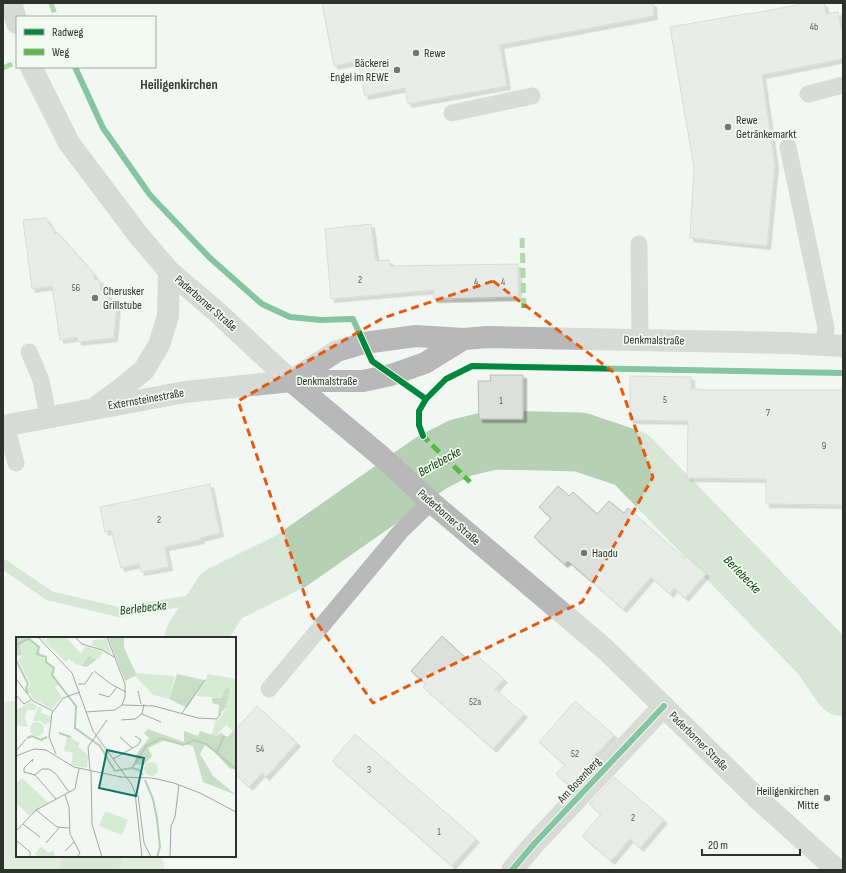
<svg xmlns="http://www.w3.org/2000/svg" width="846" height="873" font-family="'Sofia Sans Condensed',sans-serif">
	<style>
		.forest { fill: #c8dec6 }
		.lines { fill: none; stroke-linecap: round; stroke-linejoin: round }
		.stream { stroke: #b5d0b3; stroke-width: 10 }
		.river { stroke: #b5d0b3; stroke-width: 59 }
		.building { fill: #dcdfdc; stroke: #babdba; filter: url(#shadow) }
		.lane { stroke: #b8b9b8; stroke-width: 17 }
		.street { stroke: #b8b9b8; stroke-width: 22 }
		.secondary { stroke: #b7b8b7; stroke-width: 22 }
		.quiet { stroke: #58b947; stroke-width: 5; stroke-dasharray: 10 5; stroke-linecap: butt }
		.cycleway-casing { stroke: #f2f9f1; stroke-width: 8 }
		.cycleway { stroke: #00873e; stroke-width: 6 }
		.marked { fill: none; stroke: #e8590c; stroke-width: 3; stroke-dasharray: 8 5; stroke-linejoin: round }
		.poi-dot { fill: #737673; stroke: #f2f9f1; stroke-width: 1.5 }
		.labels { text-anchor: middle; stroke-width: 3.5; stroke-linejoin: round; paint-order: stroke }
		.number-label { font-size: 10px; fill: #5a5e5a }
		.poi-label { font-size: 12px; fill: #2e312e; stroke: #f2f9f1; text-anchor: start }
		.street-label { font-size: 12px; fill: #2e312e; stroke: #f2f9f1 }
		.water-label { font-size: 13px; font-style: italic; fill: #023802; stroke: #f2f9f1 }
		.quarter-label { font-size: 14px; font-weight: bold; fill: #363b36; stroke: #f2f9f1 }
		.inset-river { fill: none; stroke: #b5d0b3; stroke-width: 2 }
		.inset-road { fill: none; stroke: #a4a8a4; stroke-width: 1 }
		.view { fill: #0f766e; fill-opacity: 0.15; stroke: #0f766e; stroke-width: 2 }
		.inset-edge { fill: none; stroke: #2e312e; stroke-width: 2 }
	</style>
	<defs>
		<filter id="shadow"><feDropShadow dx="3.5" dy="3.5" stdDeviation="0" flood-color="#0004"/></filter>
	</defs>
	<rect width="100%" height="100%" fill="#f3f7f3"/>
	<path class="forest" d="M17,701V856H162L165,870H3V702Z"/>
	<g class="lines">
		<path class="stream" d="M3,564L50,596L119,612L222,595"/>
		<g class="river">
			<path d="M194,638L222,595L291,561L431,463L460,448L493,440L580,442L631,459L820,654L843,687"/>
			<path d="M89,870L92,856"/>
		</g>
	</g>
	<g class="building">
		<path d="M322,3H653L654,16L500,45L507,86L408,104L405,88L365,96L358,61L334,66Z"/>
		<path d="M807,3H824L826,14L838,12L843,37V59L762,75L775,165L767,246L690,238L694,168L670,27L751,13V14Z"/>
		<path d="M46,218L54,231L55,234L58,233L94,274V280L99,279L101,290L107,289L109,300L117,304L114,338L78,342L77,337L60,340L52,286L32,289L23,220Z"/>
		<path d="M371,224L376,261L389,260L390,266L518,264V297L434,299V290L331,299L325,229Z"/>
		<path d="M490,375H523V419H479L478,381H491Z"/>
		<path d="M630,376L691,377V389H701V390H843V505L766,504V479L687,478L688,421L630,420Z"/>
		<path d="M210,484L220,533L200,538L201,540L165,547L169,567L141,572L139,564L121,568L111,530L105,532L100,507Z"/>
		<path d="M558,486L569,496L573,492L597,514L609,501L624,513L628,508L684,558L686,556L706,574L685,598L674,588L670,594L651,577L623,609L568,561L564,564L534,537L551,518L539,507Z"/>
		<path d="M442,636L468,660L474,653L504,679L495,689L524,714L493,749L423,687L426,684L411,671Z"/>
		<path d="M575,701L614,735L592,759L595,761L571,787L556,774L565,765L539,742Z"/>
		<path d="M257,706L297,743L266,777L262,773L249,787L235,774V730Z"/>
		<path d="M355,734L476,839L452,866L332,761Z"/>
		<path d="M614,777L664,820L640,848L630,839L611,861L582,836L601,814L589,804Z"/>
	</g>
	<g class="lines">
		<g class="lane">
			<path d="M808,94L843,85"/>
			<path d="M452,113L532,96"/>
			<path d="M788,147L826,328L823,346"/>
			<path d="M639,244L640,340"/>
			<path d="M29,352L41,380L48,417"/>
			<path d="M6,426L16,463"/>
			<path d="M269,689L401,531L431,502"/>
		</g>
		<path class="street" d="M512,870L534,844L664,706"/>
		<g class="secondary">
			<path d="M11,3L17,23"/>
			<path d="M31,67L69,143L139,236L169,271L217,312L291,381L382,457L431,502L605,649L757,798L837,870"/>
			<path d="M291,381L337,351L364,343L416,336L464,339L487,337L788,343L843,346"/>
			<path d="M99,405L121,389L144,370L159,345L168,316L169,271"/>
			<path d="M3,426L185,392L291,381H363L391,375L425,363L464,339"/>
		</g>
		<g class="quiet">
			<path d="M51,3L56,17"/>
			<path d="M3,68L17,62"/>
			<path d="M522,238L524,309"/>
			<path d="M422,434L423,436L470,482"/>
		</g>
		<g class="cycleway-casing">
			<g id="cycleway">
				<path d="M75,67L103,128L150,195L210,258L262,304L290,317L321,320L353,319L372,361L426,399"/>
				<path d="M423,436L419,425V411L426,399L446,379L472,366L843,373"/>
				<path d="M512,870L534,844L664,706"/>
			</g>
		</g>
		<use href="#cycleway" class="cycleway"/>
	</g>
	<path d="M0 0H846V873H0ZM493,281L616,374L653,477L582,602L373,703L312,616L238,401L383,318Z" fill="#f3f7f3" fill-opacity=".55" fill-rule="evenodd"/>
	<path class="marked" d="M493,281L616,374L653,477L582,602L373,703L312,616L238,401L383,318Z"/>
	<g class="poi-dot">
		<circle cx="416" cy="53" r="4"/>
		<circle cx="397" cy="70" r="4"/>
		<circle cx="728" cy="127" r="4"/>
		<circle cx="95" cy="298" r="4"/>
		<circle cx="584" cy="553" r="4"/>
		<circle cx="827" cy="798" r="4"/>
	</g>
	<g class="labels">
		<g class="number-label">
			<text x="814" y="30">4b</text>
			<text x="360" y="283">2</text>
			<text x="476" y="285">4</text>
			<text x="503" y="285">4</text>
			<text x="76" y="291">56</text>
			<text x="665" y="403">5</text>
			<text x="501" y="404">1</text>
			<text x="768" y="416">7</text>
			<text x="824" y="449">9</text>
			<text x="159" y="523">2</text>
			<text x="475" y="705">52a</text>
			<text x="260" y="752">54</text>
			<text x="575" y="757">52</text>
			<text x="369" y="773">3</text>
			<text x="633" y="821">2</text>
			<text x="439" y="835">1</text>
		</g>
		<g class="poi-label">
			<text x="424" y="57">Rewe</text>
			<text x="389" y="67" text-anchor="end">Bäckerei<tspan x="389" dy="14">Engel im REWE</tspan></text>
			<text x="736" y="124">Rewe<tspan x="736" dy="14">Getränkemarkt</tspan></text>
			<text x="103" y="295">Cherusker<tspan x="103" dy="14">Grillstube</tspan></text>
			<text x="592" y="557">Haodu</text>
			<text x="819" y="795" text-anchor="end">Heiligenkirchen<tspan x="819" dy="14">Mitte</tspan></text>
		</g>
		<g class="street-label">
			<text transform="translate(206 303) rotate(41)" y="4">Paderborner Straße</text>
			<text transform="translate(654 340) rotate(1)" y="4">Denkmalstraße</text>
			<text x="327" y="385">Denkmalstraße</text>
			<text transform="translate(146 399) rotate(-10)" y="4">Externsteinestraße</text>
			<text transform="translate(449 517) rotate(41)" y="4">Paderborner Straße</text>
			<text transform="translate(699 741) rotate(45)" y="4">Paderborner Straße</text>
			<text transform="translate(579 780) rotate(-47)" y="4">Am Bosenberg</text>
		</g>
		<g class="water-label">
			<text transform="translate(439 461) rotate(-29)" y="5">Berlebecke</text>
			<text transform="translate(743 574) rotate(46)" y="5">Berlebecke</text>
			<text transform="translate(143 607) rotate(-7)" y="5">Berlebecke</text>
		</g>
		<g class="quarter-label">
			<text x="179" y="89">Heiligenkirchen</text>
		</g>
	</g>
	<g transform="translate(16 637)">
		<rect width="220" height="220" fill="#f3f7f3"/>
		<path d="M24,0L30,3L33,0H50L65,17L69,9L87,15L83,22L72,19L66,29L61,28L53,22L50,25ZM91,2L95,17L76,8L77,3ZM14,3L21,7L24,17L37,31L36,35L43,48L39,50L46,60L36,72L17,62L11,52L15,48L2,23L6,18L4,9ZM120,36L159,39L153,62L137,58L119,39ZM192,37L220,42V92L217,94L210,88L200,99L196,98L199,84L203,83L209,73L213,51L206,61L180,59ZM15,65L21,69L19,73H11L9,80L12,90L0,88V73ZM22,70L26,71L25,76L35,79V84L29,88L25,84H17ZM14 92a7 7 0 1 1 14 0a7 7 0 1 1-14 0ZM51,99L64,106L62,110L72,118L71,131L55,128L57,116L48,114ZM128 132a7 7 0 1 1 14 0a7 7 0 1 1-14 0ZM6,141L33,166L13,178L0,166V147ZM89,174L112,183L106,198L83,189ZM25,210L33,216L37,213L39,219L22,220L19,216Z" fill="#d6ebd4"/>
		<path d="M0,0H15L4,9L6,18L2,19L0,15ZM92,0H108V11L120,36L119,39L109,44ZM72,19L81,22L71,30L66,29ZM161,37L188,43L171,71L153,62ZM214,51L210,70L202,79L203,68L196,66V61H206L209,52ZM220,91V133L213,131L197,113L189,108L184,117L197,139L220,158L187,145L177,109L147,104L132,111L136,119L128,128L118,127L121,116L133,101L128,96L132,92L168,105V94L182,99L184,94L200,99L205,96L211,100Z" fill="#c8dec6"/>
		<path class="inset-river" d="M0,8L13,2L23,10L21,17L30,20V25L38,31L36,38L60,69L59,91L84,109L99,134L116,131L130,109L145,101L167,108L178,103L190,107L220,132M0,23L12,47L10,51L12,56M43,96L55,100M11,101L16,99L25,103L31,100M201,115L208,99M116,131L123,133L127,138M129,143L137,162L141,182L144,210L141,220"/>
		<path class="inset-road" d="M22,0L56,36L77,94L116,148L119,156L126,220M59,0L66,7L86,13L98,20M78,34L95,47L110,55M0,42L17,64L37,74M62,47H69L77,35M122,54L125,67M83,57L93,60L101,50M0,58L8,67L15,63M128,67L126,77L145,85M106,68L138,69L182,81L201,82L205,76M70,75L99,73L106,68L109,60V47L91,0M166,76L189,43M105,83L119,82L126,77M104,100L116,111M0,114L10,102M40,117L33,100L36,76L47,61L64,55M0,119L18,112L30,113L58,130L105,140M97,122L122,108L125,103L119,99M16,125L17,122L8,131V135L19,138L26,132H33L40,137L53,155M74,133L72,110L91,83M75,134L76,187L86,220M19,138L40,162M103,140L136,141L158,146L184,156L220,175M49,158L53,170L54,197L64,216L61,220M122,158L128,206L135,220M20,173L41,190L53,191M7,187L24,200M0,194L20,173L59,152L63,131M0,203L14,215V220M30,206L43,191M49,214L58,205M154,220L155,189L159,180L163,148"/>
		<path class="view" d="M91,113L128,121L120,159L83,151Z"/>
		<rect width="220" height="220" class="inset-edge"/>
	</g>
	<rect width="846" height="873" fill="none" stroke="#2e312e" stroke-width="8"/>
	<rect x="16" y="16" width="140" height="52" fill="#f2f9f1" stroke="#a4a9a3"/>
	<rect x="24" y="29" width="20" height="6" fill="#00873e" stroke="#a4a9a3"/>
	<text x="52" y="36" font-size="12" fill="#2e312e">Radweg</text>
	<rect x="24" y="49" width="20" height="6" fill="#58b947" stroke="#a4a9a3"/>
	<text x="52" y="56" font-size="12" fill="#2e312e">Weg</text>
	<path d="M702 849v6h98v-6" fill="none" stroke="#2e312e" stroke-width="2"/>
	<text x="708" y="849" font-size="12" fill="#2e312e" stroke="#f2f9f1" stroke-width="3" paint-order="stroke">20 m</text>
</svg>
